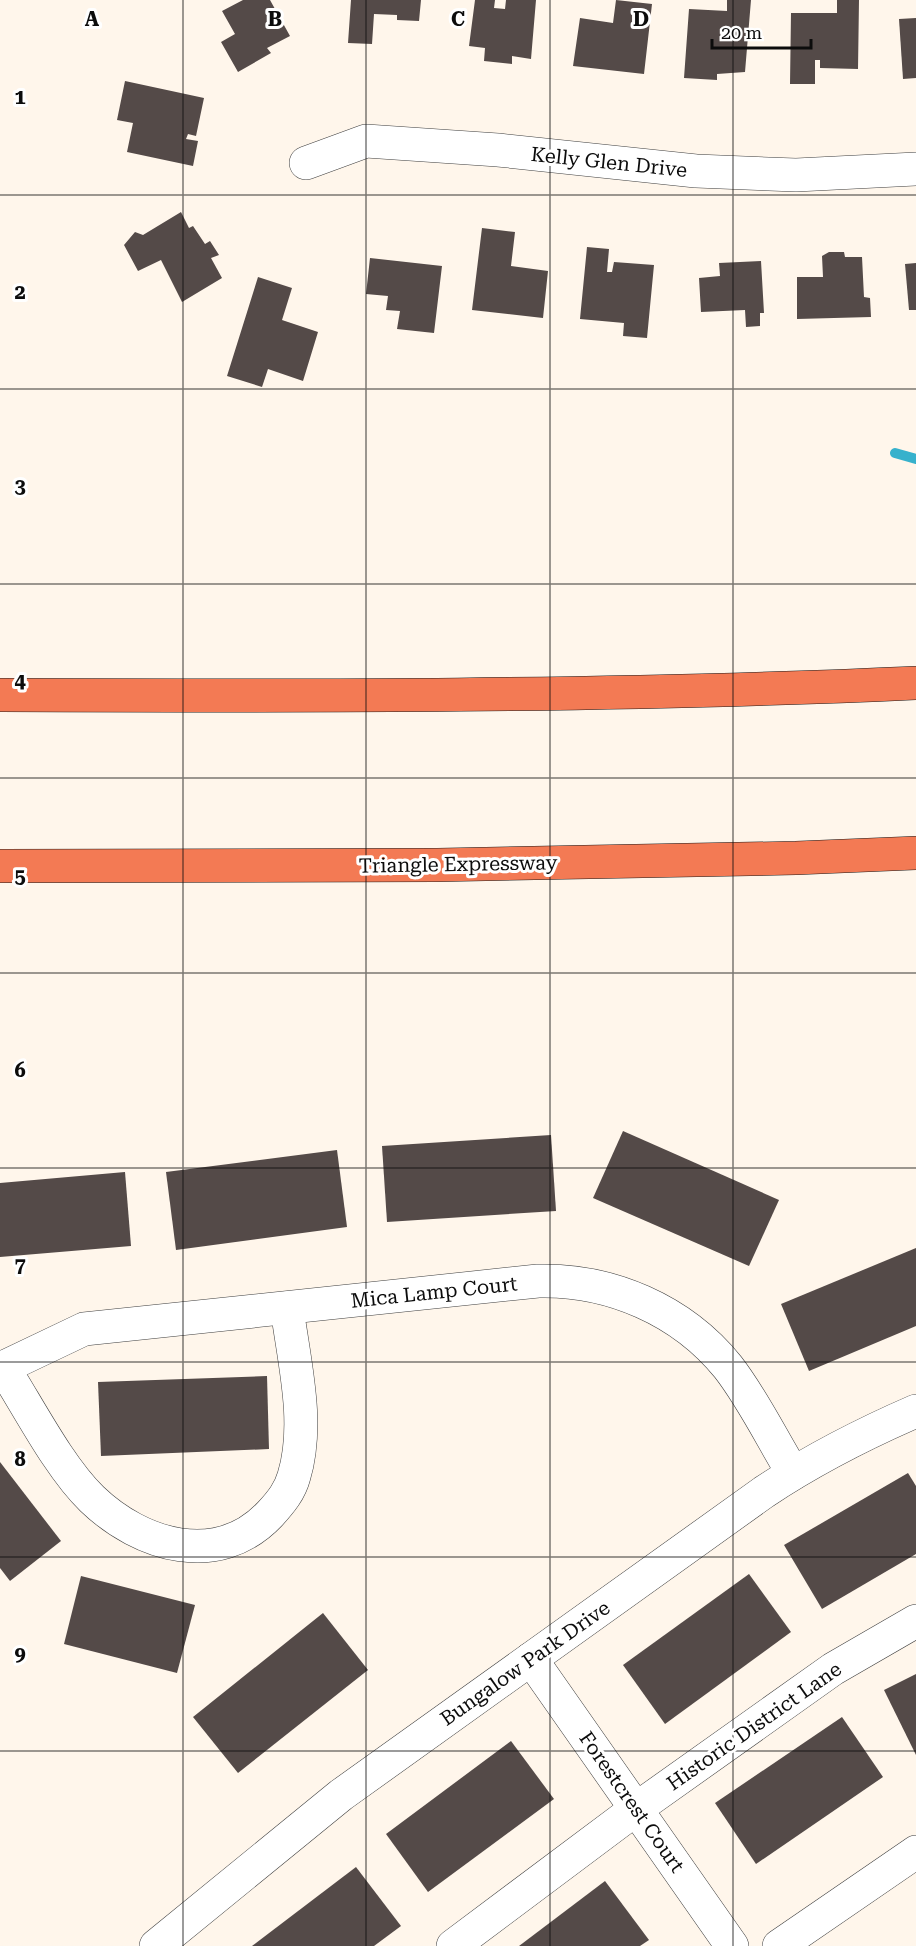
<svg xmlns="http://www.w3.org/2000/svg" width="916" height="1946" font-family="'Roboto Serif',serif">
	<style>
		.lines { fill: none; stroke-linecap: round; stroke-linejoin: round }
		.stream { stroke: #37b1cc; stroke-width: 10 }
		.building { fill: #544a48 }
		.minor-casing { stroke: #3f3f3f; stroke-width: 34 }
		.highway-casing { stroke: #1d1d1d; stroke-width: 34 }
		.minor { stroke: #fff; stroke-width: 33 }
		.highway { stroke: #f37a54; stroke-width: 33 }
		.grid { fill: none; stroke: #0c0c0c; stroke-width: 1.5; stroke-opacity: 0.55 }
		.labels { text-anchor: middle; stroke-width: 6; stroke-linejoin: round; paint-order: stroke }
		.street-label { font-size: 20px; fill: #0c0c0c; stroke: #fff }
		.grid-label { font-size: 20px; text-anchor: middle; font-weight: bold; fill: #0c0c0c; stroke: #fff; stroke-width: 6; stroke-linejoin: round; paint-order: stroke }
	</style>
	<rect width="100%" height="100%" fill="#fff6eb"/>
	<g class="lines">
		<path class="stream" d="M895,453L916,459"/>
	</g>
	<g class="building">
		<path d="M243,0H270L290,36L267,48L271,53L238,72L221,42L235,34L222,11Z"/>
		<path d="M351,0H421L419,21L397,20V15L374,14L372,44L348,43Z"/>
		<path d="M475,0H495L494,8L505,9L506,0H536L531,59L512,56V64L484,61L485,48L469,46Z"/>
		<path d="M616,0L652,4L644,74L573,66L580,18L613,23Z"/>
		<path d="M727,0H751L745,72L717,74V80L684,78L689,9L727,11Z"/>
		<path d="M837,0H859L858,69L820,68V60H815V84H790L791,13H837Z"/>
		<path d="M916,18V78L903,79L899,19Z"/>
		<path d="M125,81L204,98L196,136L188,134L186,139L198,141L193,166L127,152L133,123L117,120Z"/>
		<path d="M181,212L189,228L193,226L205,244L210,241L219,255L211,258L222,278L182,302L161,260L138,271L124,245L135,232L143,235Z"/>
		<path d="M482,228L515,232L511,266L548,271L543,318L472,310Z"/>
		<path d="M587,247L609,249L607,272H612L614,262L654,265L647,338L623,336L624,323L580,319Z"/>
		<path d="M829,252H844L845,257H862L864,297L870,298L871,317L797,319V277H823L822,256Z"/>
		<path d="M370,258L442,266L434,333L397,329L400,311L386,310L388,296L366,294Z"/>
		<path d="M761,261L764,313H760V326L746,327L745,310L701,312L699,278L720,276L719,263Z"/>
		<path d="M916,263V310H909L905,264Z"/>
		<path d="M258,277L292,288L282,320L318,332L303,381L268,369L262,387L227,376Z"/>
		<path d="M623,1131L779,1200L749,1266L593,1198Z"/>
		<path d="M551,1135L556,1211L387,1222L382,1146Z"/>
		<path d="M337,1150L347,1227L176,1250L166,1172Z"/>
		<path d="M125,1172L131,1246L0,1257V1183Z"/>
		<path d="M916,1248V1326L809,1371L781,1304Z"/>
		<path d="M267,1376L269,1449L101,1456L98,1382Z"/>
		<path d="M0,1462L61,1541L10,1581L0,1568Z"/>
		<path d="M908,1473L916,1486V1554L822,1609L784,1545Z"/>
		<path d="M749,1574L791,1632L665,1724L623,1665Z"/>
		<path d="M81,1576L195,1605L177,1673L64,1644Z"/>
		<path d="M323,1613L368,1670L238,1773L193,1717Z"/>
		<path d="M916,1674V1755L884,1690Z"/>
		<path d="M842,1717L883,1777L756,1864L715,1803Z"/>
		<path d="M511,1741L554,1799L428,1892L386,1834Z"/>
		<path d="M356,1867L401,1926L374,1946H252Z"/>
		<path d="M605,1881L649,1940L640,1946H519Z"/>
	</g>
	<g class="lines">
		<g class="minor-casing">
			<g id="minor">
				<path d="M306,163L366,141L498,150L696,171L796,175L916,169"/>
				<path d="M3,1367C29,1408 59,1467 92,1499C141,1546 218,1569 270,1514C281,1502 290,1491 294,1476C310,1423 294,1362 287,1308"/>
				<path d="M0,1369L84,1329L538,1281C610,1279 682,1310 728,1367C753,1399 772,1439 793,1473"/>
				<path d="M531,1659L732,1946"/>
				<path d="M156,1946L341,1795L764,1492C812,1460 863,1434 916,1411"/>
				<path d="M453,1946L636,1809L833,1669L916,1621"/>
				<path d="M779,1946L916,1852"/>
			</g>
		</g>
		<g class="highway-casing">
			<g id="highway">
				<path d="M0,695C305,696 611,697 916,683"/>
				<path d="M0,866L437,865L796,858L916,853"/>
			</g>
		</g>
		<use href="#minor" class="minor"/>
		<use href="#highway" class="highway"/>
	</g>
	<path class="grid" d="M183,0V1946M366,0V1946M550,0V1946M733,0V1946M0,195H916M0,389H916M0,584H916M0,778H916M0,973H916M0,1168H916M0,1362H916M0,1557H916M0,1751H916"/>
	<g class="labels">
		<g class="street-label">
			<text transform="translate(609 162) rotate(6)" y="7">Kelly Glen Drive</text>
			<text transform="translate(458 864) rotate(-1)" y="7">Triangle Expressway</text>
			<text transform="translate(434 1292) rotate(-6)" y="7">Mica Lamp Court</text>
			<text transform="translate(525 1663) rotate(-35)" y="7">Bungalow Park Drive</text>
			<text transform="translate(754 1726) rotate(-35)" y="7">Historic District Lane</text>
			<text transform="translate(632 1802) rotate(55)" y="7">Forestcrest Court</text>
		</g>
	</g>
	<g class="grid-label">
		<text x="92" y="26">A</text>
		<text x="275" y="26">B</text>
		<text x="458" y="26">C</text>
		<text x="641" y="26">D</text>
		<text x="20" y="104">1</text>
		<text x="20" y="299">2</text>
		<text x="20" y="493">3</text>
		<text x="20" y="688">4</text>
		<text x="20" y="883">5</text>
		<text x="20" y="1077">6</text>
		<text x="20" y="1272">7</text>
		<text x="20" y="1466">8</text>
		<text x="20" y="1661">9</text>
	</g>
	<path d="M712 39v9h99v-9" fill="none" stroke="#0c0c0c" stroke-width="3"/>
	<text x="721" y="39" font-size="18" fill="#0c0c0c" stroke="#ffffff" stroke-width="4.5" paint-order="stroke">20 m</text>
</svg>
